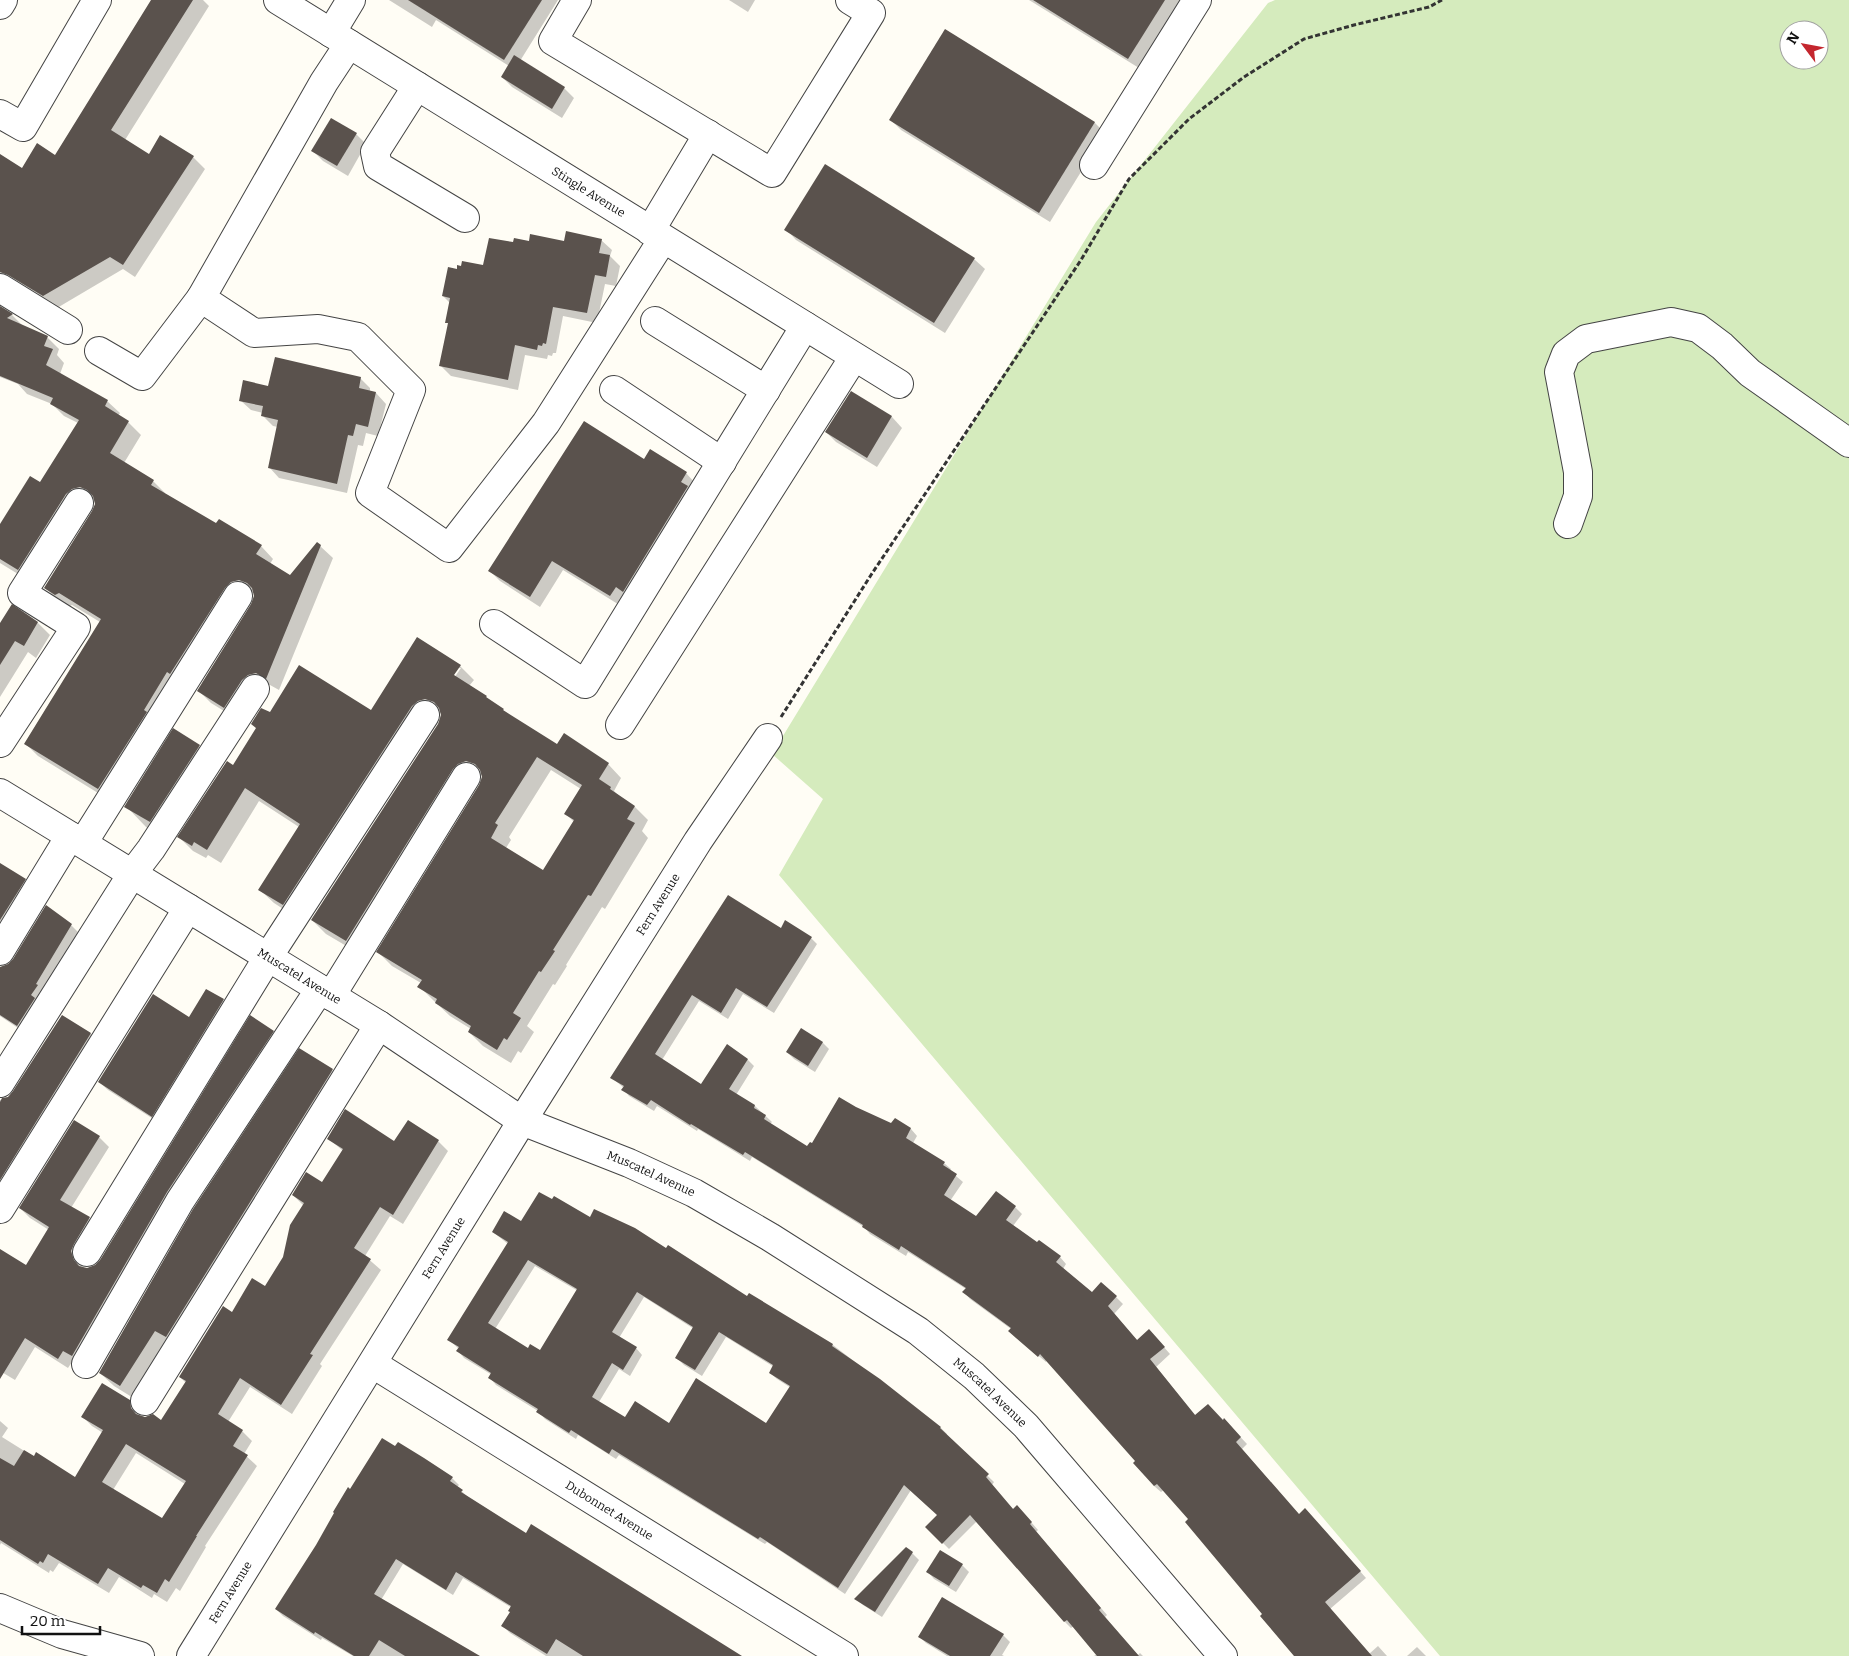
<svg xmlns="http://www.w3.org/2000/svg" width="1849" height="1656" font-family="Bitter,serif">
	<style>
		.green { fill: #d5ebbd; fill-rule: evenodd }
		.shadow { fill: #0003; fill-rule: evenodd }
		.building { fill: #5a524d; fill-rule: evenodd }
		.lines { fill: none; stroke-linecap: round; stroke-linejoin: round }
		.minor-casing { stroke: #444; stroke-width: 30 }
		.path { stroke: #333; stroke-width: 3; stroke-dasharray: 5 2.5; stroke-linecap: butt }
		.minor { stroke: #fff; stroke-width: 28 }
		.labels { text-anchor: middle; stroke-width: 5; stroke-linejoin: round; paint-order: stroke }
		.street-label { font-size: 12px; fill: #111; stroke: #fff }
	</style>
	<rect width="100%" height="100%" fill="#fffdf5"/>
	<path class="green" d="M1275,0H1849V1656H1440L779,875L823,799L772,754L1096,222L1268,3ZM1789,30H1819V60H1789Z"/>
	<g class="shadow">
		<path d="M153,0H203L209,6L125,140L149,155L193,157L205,169L135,277L123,269L57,308L0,281V156L22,169L55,156Z"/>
		<path d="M389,0H558L520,61L564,88L574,98L562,118L512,87L502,77L509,66L436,20L432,27Z"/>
		<path d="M729,0H755L748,12Z"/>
		<path d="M1029,0H1182L1139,68Z"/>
		<path d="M945,30L1095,123L1105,133L1050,222L901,130L890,119Z"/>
		<path d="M356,134L366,144L348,176L323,161L313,151Z"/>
		<path d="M786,229L974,259L985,269L945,333L796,240Z"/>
		<path d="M601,240L612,250L610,256L620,266L616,286L605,284L597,323L563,316L556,353H553L552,356L548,355L547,359L525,355L518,390L451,376L441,366L449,325L447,322L450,303L443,296L458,270L484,266L514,244Z"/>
		<path d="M0,308L12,315L23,326L47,337L59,349L57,355L64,363L60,374L107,401L120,413L118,416L128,422L141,435L124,463L153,481L165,493L164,494L216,525L261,546L273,559L270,564L290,577L320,546L333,558L279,690L270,685L260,687L237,719L211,703L199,691L253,604L254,593L244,594L111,801L38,756L25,743L100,622L72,605L68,607L58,600L45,588L93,512L96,504L93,499L85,501L31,582L0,563V526L40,484L78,423L64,416L52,404L27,394L18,384L0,377Z"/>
		<path d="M360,378L370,388V392L376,393L386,404L378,436L366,433L363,446L358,445L347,493L279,478L269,467L278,427L273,426L263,416V413L251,410L240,400L269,388Z"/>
		<path d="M851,393L892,417L902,428L877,467L836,442L826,432Z"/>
		<path d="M650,451L686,473L696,484L621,606L563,570L540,607L500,581L490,571L644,460Z"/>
		<path d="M12,606L38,623L50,635L36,658L28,652L0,697V626Z"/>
		<path d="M460,666L474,680L469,686L486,697L508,714L557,745L608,764L621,778L614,791L621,798L635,807L648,820L642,831L648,838L605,909L602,907L566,965L567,966L555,985L553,984L527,1026L534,1032L521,1053L518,1051L511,1063L483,1046L469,1032L471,1029L450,1016L433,1000L419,986L421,983L392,966L378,952L480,786L482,775L472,777L360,954L326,934L312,920L439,724L441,713L431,715L297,918L274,903L260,890L299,827L259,801L221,863L208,855L206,858L193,851L179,837L234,767L270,714L372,712ZM458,668H461L452,681L450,680ZM551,770L581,789L566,814L574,822L544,872L506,848L511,840L509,837Z"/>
		<path d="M199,746L220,766L170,842L146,827L126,806Z"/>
		<path d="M0,864L25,880L41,896L0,952Z"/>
		<path d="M728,897L781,930L811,938L817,944L774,1013L743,994L728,1019L699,1001L662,1060L701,1086L727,1046L748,1060L754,1066L736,1095L755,1106L772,1122L770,1124L808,1148L855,1108L892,1125L895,1120L911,1129L917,1136L913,1143L944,1163L951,1169L950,1171L963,1182L950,1201L976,1217L996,1193L1015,1207L1022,1214L1013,1226L1037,1244L1060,1257L1066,1264L1063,1269L1092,1294L1101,1284L1116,1297L1123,1304L1114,1314L1138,1341L1155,1337L1170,1354L1156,1367L1196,1416L1223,1422L1231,1427L1247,1444L1242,1449L1299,1515L1312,1517L1366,1578L1330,1609L1369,1654L1378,1646L1387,1656H1295L1190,1519L1164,1490L1161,1492L1154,1486L1137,1461L1047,1360L1046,1362L1016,1337L1011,1329L970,1299L964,1292L966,1289L908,1252L906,1256L870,1234L864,1227L752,1157L750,1161L698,1129L697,1131L657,1106L654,1111L629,1096L623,1089L624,1088L612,1078Z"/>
		<path d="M71,925L78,932L42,991L44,992L24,1032L0,1016V967L8,966Z"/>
		<path d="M223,1000L232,1009L161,1124L108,1090L99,1082L189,1018Z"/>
		<path d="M62,1016L91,1034L101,1044L0,1205V1100L7,1098L14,1092Z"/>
		<path d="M273,1032L283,1042L68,1368L35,1347L15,1380L0,1371V1250L26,1267L49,1230L30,1218L20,1208L99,1137L109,1147L71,1208L89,1218L99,1228L81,1262L82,1268L87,1269L95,1267Z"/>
		<path d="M822,1042L829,1049L815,1072L794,1059L787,1052Z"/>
		<path d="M300,1050L332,1070L346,1084L135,1399L114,1386L100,1373Z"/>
		<path d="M328,1138L395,1143L438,1141L448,1151L403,1224L390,1216L365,1256L381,1270L320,1364L322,1366L292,1414L250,1387L228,1422L242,1431L252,1441L244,1454L257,1466L205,1546L206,1547L180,1591L176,1588L167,1602L154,1594L152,1598L119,1577L109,1593L59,1563L53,1572L50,1570L49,1573L1,1543L0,1545V1421L8,1428L2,1437L34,1457L76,1478L103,1433L92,1426L82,1416L129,1401L139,1411L140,1416L162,1421L186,1383L180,1377L232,1313L266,1288L284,1258L304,1206L293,1195L323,1184L343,1151ZM136,1453L185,1484L162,1520L113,1490Z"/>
		<path d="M590,1219L748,1298L749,1295L833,1345L941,1428L947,1434L946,1436L994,1482L992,1485L1014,1510L1024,1514L1038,1530L1036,1532L1107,1615L1105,1617L1138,1655L1140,1653L1143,1656H1094L1097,1654L1074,1626L1071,1628L1065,1622L977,1521L949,1549L927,1527L939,1515L911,1490L845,1594L767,1542L765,1544L619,1455L616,1459L578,1435L576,1439L545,1419L538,1411L496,1385L490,1378L492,1375L464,1358L458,1351L459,1349L449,1340L508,1244L493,1232L521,1222ZM535,1266L578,1291L541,1352L528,1349L495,1329ZM644,1297L694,1329L677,1358L684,1365L702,1376L726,1337L774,1367L770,1373L777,1379L791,1388L767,1425H669L625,1419L599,1402L619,1369L630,1376L642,1355L636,1348L619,1338Z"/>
		<path d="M395,1448L423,1459L452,1478L459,1485L457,1487L468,1497L526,1534L741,1656H546L510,1633L503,1626L512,1612V1608L463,1578L453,1595L403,1564L381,1600L477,1656H353L322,1638L321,1640L283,1616L276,1609L351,1491Z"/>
		<path d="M912,1553L919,1560L882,1617L863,1605L856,1599Z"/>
		<path d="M962,1565L969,1572L956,1592L934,1579L928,1572Z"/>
		<path d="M1003,1635L1010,1642L1002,1655L1004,1656H947L926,1643L919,1636Z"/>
		<path d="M1417,1647L1426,1656H1407Z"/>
	</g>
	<g class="building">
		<path d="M151,0H193L111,130L149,154L160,135L194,156L123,265L110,257L43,296L8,275L0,272V154L22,168L37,143L55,155Z"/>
		<path d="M408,0H542L504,60Z"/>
		<path d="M1033,0H1165L1128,59Z"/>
		<path d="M945,29L1095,122L1039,213L889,120Z"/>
		<path d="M514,55L565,87L552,109L501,77Z"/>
		<path d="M331,118L357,133L337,166L311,151Z"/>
		<path d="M825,164L975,258L934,323L784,230Z"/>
		<path d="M566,231L602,239L599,253L610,255L606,277L595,275L587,313L553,307L546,344L543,343L542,346L538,345L537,350L515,345L508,380L439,366L448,323H445L450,298L442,296L448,267L457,269V265L461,266L462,261L483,265L489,238L513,242L514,238L529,241L530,234L564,241Z"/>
		<path d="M0,306L13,314L7,318L48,336L44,346L53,349L46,365L108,400L105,406L129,421L110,453L154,480L151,485L216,523L219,519L262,545L256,554L290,575L317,542L321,545L266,679L256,673L248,675L242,680L224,708L197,691L251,604L254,596L252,588L247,583L239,580L231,582L225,588L170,674L167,672L144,710L147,712L98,789L24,744L101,619L59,593L55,595L44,588L92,511L95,504L93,496L87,490L80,487L72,489L66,494L18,570L0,559V524L30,476L40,482L79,420L50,404L53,398L0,376Z"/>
		<path d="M275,357L361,377L359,388L376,392L368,427L356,424L353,436L348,435L337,484L268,468L278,420L261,416L263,406L239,401L243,380L268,386Z"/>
		<path d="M851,391L892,416L867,458L825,432Z"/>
		<path d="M584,421L644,459L650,449L687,472L681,482L688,486L623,592L616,587L610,596L552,561L530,597L488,571Z"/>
		<path d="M12,604L38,622L24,646L15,641L0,665V623Z"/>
		<path d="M417,637L461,665L454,675L487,696L486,697L504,709L503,710L557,744L564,733L609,763L599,779L611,787L610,789L635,806L627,819L635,823L591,896L588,895L553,950L555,951L541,972L539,971L513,1013L521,1018L507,1040L504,1038L497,1050L468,1032L471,1026L435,1003L437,999L417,987L422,980L376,952L479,785L482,777L480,770L475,764L466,761L458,764L453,769L346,941L311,920L438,724L441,715L439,708L434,702L425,699L418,701L412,706L283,905L258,890L300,824L245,788L207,850L194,842L192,846L177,837L227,761L233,765L256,728L251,724L261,708L270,712L299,665L371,710ZM537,757L582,785L564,814L574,820L543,870L491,838L498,825L495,823Z"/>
		<path d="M173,728L200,745L150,822L124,807Z"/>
		<path d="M0,863L26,879L0,920Z"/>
		<path d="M728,895L781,928L785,920L812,937L767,1007L736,988L721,1013L692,995L655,1054L701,1084L727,1044L748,1059L729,1089L755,1105L754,1108L766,1115L764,1119L807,1146L810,1142L812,1143L839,1097L856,1107L891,1123L895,1118L911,1128L906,1138L945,1162L943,1165L957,1174L944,1195L976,1216L996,1191L1016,1206L1006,1220L1037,1242L1039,1240L1061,1256L1056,1262L1092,1292L1101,1282L1117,1296L1108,1306L1137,1340L1149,1329L1165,1347L1150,1359L1195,1415L1208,1404L1223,1420L1224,1418L1241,1437L1236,1442L1299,1514L1305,1508L1361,1571L1325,1602L1372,1656H1294L1260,1616L1262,1614L1185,1522L1188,1519L1157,1484L1154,1486L1133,1463L1135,1461L1040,1354L1038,1357L1008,1331L1011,1328L962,1292L966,1288L901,1246L899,1250L862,1227L863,1225L745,1152L743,1155L691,1124L690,1125L651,1100L647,1105L621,1090L624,1086L610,1078Z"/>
		<path d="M46,905L72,924L36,984L38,985L31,995L35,998L17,1026L0,1015V967L8,964L13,959Z"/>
		<path d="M206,989L224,999L152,1117L98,1082L153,994L189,1017Z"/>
		<path d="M62,1015L91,1033L0,1180V1102L2,1098L8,1097L13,1091Z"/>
		<path d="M250,1015L274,1031L167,1192L72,1356L63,1351L58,1359L25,1338L0,1379V1249L26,1265L49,1227L19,1208L74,1120L100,1136L60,1200L90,1217L74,1244L71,1251L74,1260L79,1266L87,1268L95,1265L100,1260Z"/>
		<path d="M801,1028L823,1042L808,1066L786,1052Z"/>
		<path d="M299,1048L333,1069L166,1337L155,1331L120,1386L99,1373L193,1209Z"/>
		<path d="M345,1109L394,1141L408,1120L439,1140L393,1215L380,1207L354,1248L371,1259L310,1354L313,1355L281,1405L240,1378L218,1414L243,1430L233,1446L248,1455L196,1536H197L169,1582L165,1579L157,1593L143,1585L141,1588L108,1568L98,1584L48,1554L43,1563L40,1561L38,1564L0,1540V1458L14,1466L24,1450L34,1456L36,1452L75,1477L103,1430L81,1417L102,1383L130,1400L131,1408L136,1414L145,1417L153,1414L161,1420L186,1381L179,1377L223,1306L232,1312L252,1278L265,1286L283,1257L290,1225L304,1203L292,1195L306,1172L322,1182L343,1149L327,1139ZM126,1444L186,1481L162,1518L102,1482Z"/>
		<path d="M539,1192L552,1199L554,1196L590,1217L594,1209L635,1228L666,1248L668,1245L747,1296L749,1293L833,1344L832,1346L880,1379L941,1427L940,1428L989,1474L986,1477L1013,1509L1017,1505L1032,1522L1030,1524L1101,1608L1099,1610L1139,1656H1097L1067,1620L1064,1622L970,1515L942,1544L925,1527L937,1515L904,1485L838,1588L760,1537L758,1539L612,1449L609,1454L571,1430L569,1433L536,1412L538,1409L488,1378L491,1373L456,1351L459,1347L447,1340L508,1242L492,1232L504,1211L521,1221ZM528,1260L577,1289L540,1350L530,1344L528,1348L488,1323ZM637,1292L693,1327L675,1358L695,1370L719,1332L773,1365L769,1373L790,1386L766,1423L696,1378L669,1423L635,1401L625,1417L592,1397L612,1363L623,1370L637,1347L612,1332Z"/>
		<path d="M382,1438L395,1446L398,1442L424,1458L453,1477L450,1481L463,1490L461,1492L526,1533L531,1524L742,1656H583L556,1639L547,1654L501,1626L510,1612L508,1611L511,1606L456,1572L446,1590L396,1559L374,1594L480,1656H405L379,1640L369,1656H354L315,1632L314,1634L275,1609L316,1545L334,1513L333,1512L348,1487L350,1489Z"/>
		<path d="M906,1547L913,1552L875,1612L854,1599Z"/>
		<path d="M940,1550L963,1564L949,1586L926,1572Z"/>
		<path d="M942,1597L1004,1634L990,1656H950L918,1637Z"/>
	</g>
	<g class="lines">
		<g class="minor-casing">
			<g id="minor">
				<path id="s1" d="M278,0L899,384"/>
				<path d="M577,0L553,41L772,173L871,13L850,0"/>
				<path d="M0,5L3,0"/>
				<path d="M331,33L351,0"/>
				<path d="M349,44L324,82L201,298L254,333L318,329L358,337L411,390L370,493L449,548L546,423L663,239"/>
				<path d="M417,86L375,152L378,166L465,218"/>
				<path d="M0,114L23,127L97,0"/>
				<path d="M1094,165L1197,0"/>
				<path d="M650,231L708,134"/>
				<path d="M0,288L68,330"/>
				<path d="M655,321L766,390"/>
				<path d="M99,351L142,376L201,298"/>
				<path d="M614,390L722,462"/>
				<path d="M1568,524L1578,496V472L1559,372L1566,354L1586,339L1671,322L1698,328L1722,346L1750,373L1849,443"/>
				<path d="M494,624L585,684L805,326"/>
				<path d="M620,725L854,357"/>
				<path d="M0,743L76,627L22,593L79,503"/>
				<path id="s2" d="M0,793L379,1025L522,1121L629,1163L694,1193L770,1237L918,1331L974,1376L1026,1426L1223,1656"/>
				<path d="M83,843L238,596"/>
				<path d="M0,951L70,836"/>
				<path d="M331,996L466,777"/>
				<path d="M0,1083L132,874L151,849L255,689"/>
				<path d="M0,1209L188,908"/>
				<path d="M87,1252L268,957L425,715"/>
				<path d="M86,1364L180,1201L320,989"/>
				<path id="s3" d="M373,1364L844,1656"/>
				<path d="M145,1401L379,1025"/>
				<path d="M0,1608L62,1634L140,1656"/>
				<path id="s4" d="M191,1656L522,1121L698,841L768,738"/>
			</g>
		</g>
		<path class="path" d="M781,717L871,575L1081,260L1129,179L1189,119L1244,77L1304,39L1354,25L1429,7L1442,0"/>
		<use href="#minor" class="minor"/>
	</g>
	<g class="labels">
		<g class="street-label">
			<text dy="4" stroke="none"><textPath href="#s1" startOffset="365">Stingle Avenue</textPath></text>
			<text dy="4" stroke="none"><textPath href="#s4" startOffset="885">Fern Avenue</textPath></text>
			<text dy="4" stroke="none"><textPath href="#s2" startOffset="351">Muscatel Avenue</textPath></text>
			<text dy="4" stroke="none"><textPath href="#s2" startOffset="756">Muscatel Avenue</textPath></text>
			<text dy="4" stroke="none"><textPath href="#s4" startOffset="480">Fern Avenue</textPath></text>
			<text dy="4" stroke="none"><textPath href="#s2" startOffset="1161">Muscatel Avenue</textPath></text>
			<text dy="4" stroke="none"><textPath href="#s3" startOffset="278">Dubonnet Avenue</textPath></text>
			<text dy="4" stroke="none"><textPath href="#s4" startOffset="75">Fern Avenue</textPath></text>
		</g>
	</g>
	<g transform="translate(1804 45) rotate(302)"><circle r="24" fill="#ffffff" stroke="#a0a0a0"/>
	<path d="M0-4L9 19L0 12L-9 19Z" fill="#c4262e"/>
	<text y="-8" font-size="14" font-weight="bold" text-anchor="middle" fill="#111111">N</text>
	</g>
	<path d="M22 1626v8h78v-8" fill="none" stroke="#111111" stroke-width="2.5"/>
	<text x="30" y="1626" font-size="15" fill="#111111" stroke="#ffffff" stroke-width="4" paint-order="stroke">20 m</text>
</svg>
